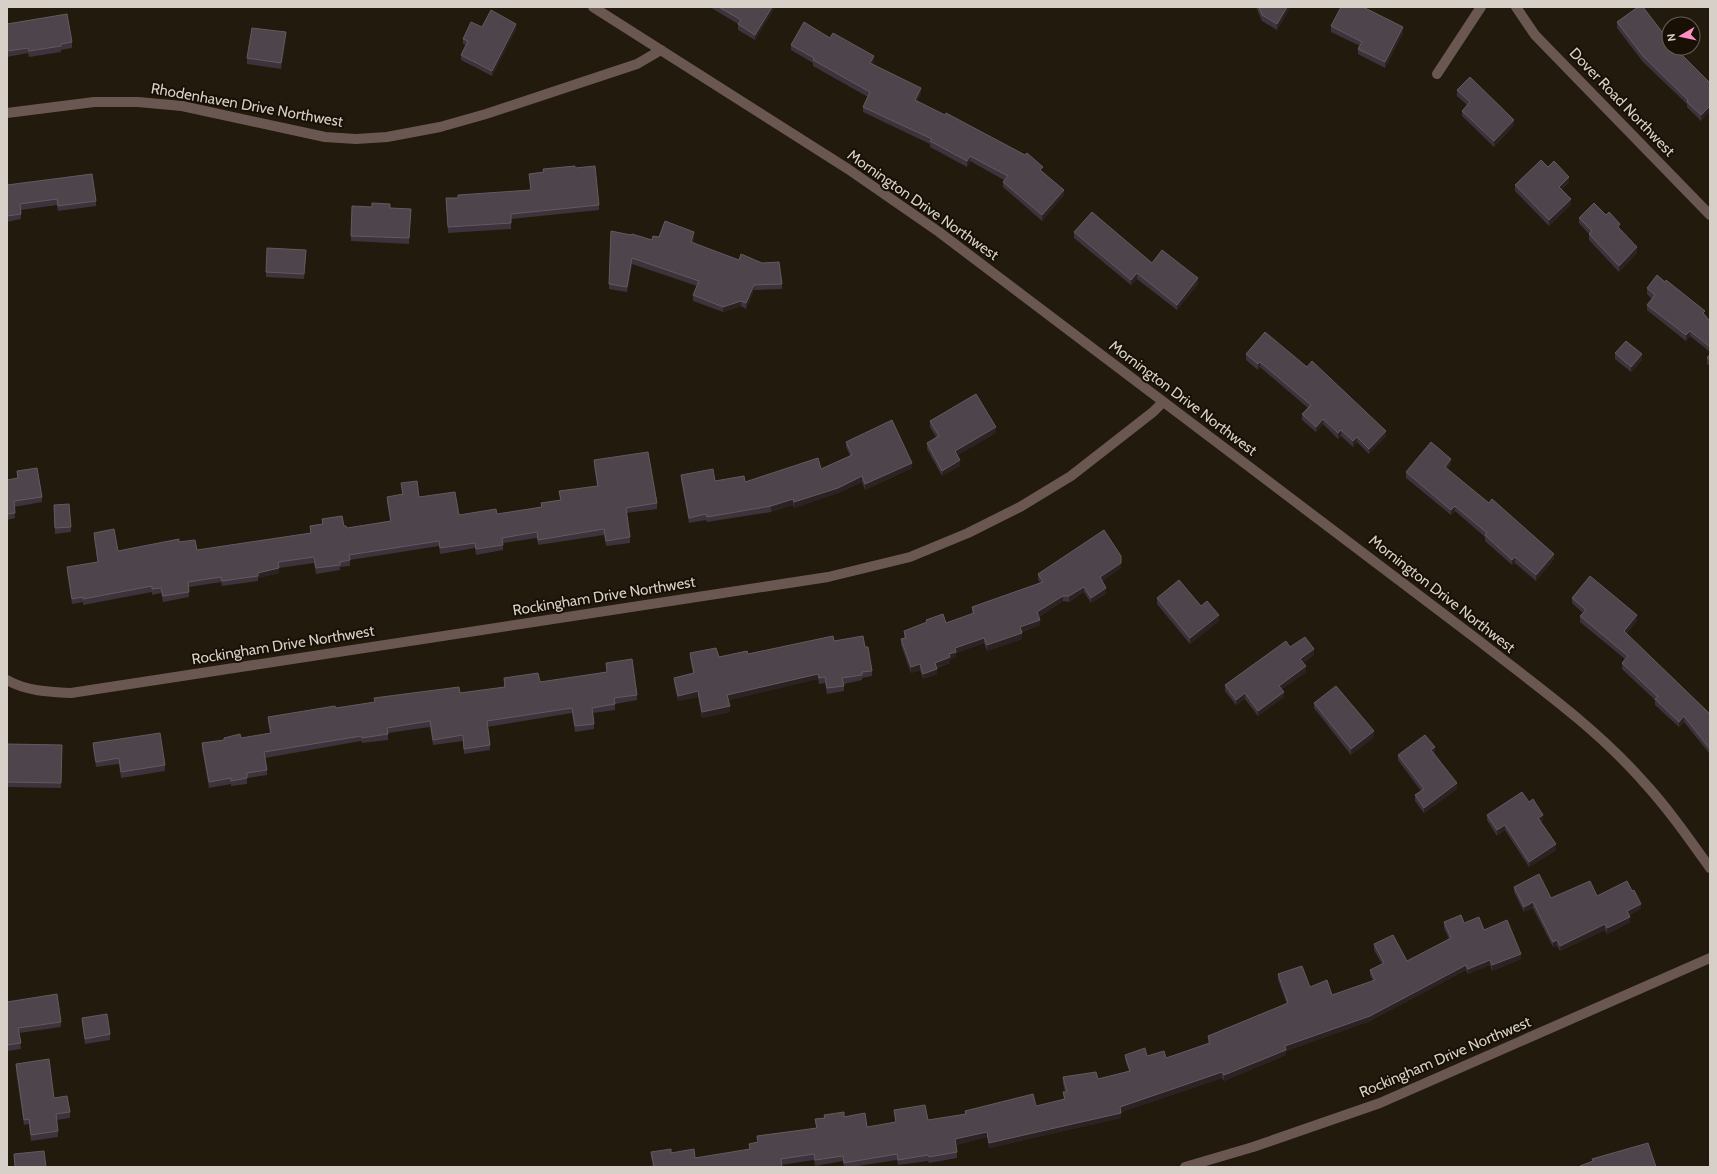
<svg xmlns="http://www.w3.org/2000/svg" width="1717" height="1174" font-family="Cabin,sans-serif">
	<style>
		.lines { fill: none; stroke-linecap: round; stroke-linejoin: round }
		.street { stroke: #6b5752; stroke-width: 10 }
		.wall { fill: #3d333c }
		.shaded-wall { fill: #2c2223 }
		.building { fill: #4e444c; stroke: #635a5f }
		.labels { text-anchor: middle; stroke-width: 4; stroke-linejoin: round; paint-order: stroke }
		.street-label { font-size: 15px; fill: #d6d0c8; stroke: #191005 }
	</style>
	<rect width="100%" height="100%" fill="#221a0d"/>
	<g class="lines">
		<g class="street">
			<path d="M593,7L848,169L939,232L1478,640C1534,684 1594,726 1641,779C1667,807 1688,837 1710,868"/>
			<path d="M1516,7L1535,35L1710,215"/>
			<path d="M1437,74L1481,7"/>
			<path d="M7,113L94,102H138L182,106L325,137L356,139L387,137L440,127L486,114L637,64L661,50"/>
			<path d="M7,680C26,691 49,692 71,693L828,577L910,557L968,533L1020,507L1071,476L1153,412L1163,402"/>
			<path d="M1185,1167L1253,1147L1380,1103L1710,958"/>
		</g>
	</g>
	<g class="wall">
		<path d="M710,7H775L755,40L738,30V24Z"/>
		<path d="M1256,7H1290L1277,30L1262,21Z"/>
		<path d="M1617,22L1669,48L1710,83V111L1701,121L1687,107V104L1643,62L1617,28Z"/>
		<path d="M7,24L72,42V48L61,50V52L29,57L28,53L7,57Z"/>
		<path d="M1331,26L1403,33L1385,68L1358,54V49L1360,46L1331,32Z"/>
		<path d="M482,27L516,29L492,76L461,60V55L466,45L463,44V39Z"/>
		<path d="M286,38L281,69L247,64V58Z"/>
		<path d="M830,38L874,62L873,64L921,93L917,101L1043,172L1064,195L1042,221L1003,187V182L1004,180L970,161L967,167L930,147V144L863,112V107L868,97L813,66V63L791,50V45Z"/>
		<path d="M1457,90L1514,125L1494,147L1462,116V111L1467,105L1457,96Z"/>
		<path d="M575,168L599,205V210L511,219V229L448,233L446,198H458L531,190L529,174L543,172V169Z"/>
		<path d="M1569,182L1562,189L1571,204L1549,226L1515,191V185Z"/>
		<path d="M7,185L96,201V206L58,211L57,205L21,210V219L7,222Z"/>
		<path d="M390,208L411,209L409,244L351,241V236Z"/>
		<path d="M1579,218L1620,230L1637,253L1619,272L1589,240V234L1579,223Z"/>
		<path d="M611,231L652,240L659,237H694L693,242L782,284V289L754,290L746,309L741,306L723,312L693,301V295L697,286L632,264L627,292L609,289Z"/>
		<path d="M1074,232L1152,263L1198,284L1177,310L1137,279L1131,285L1074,238Z"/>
		<path d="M306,256L304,279L266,277V272Z"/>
		<path d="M1647,288L1705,315L1710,321V352L1690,336L1686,341L1647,310V305L1652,299L1647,294Z"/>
		<path d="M1265,332L1386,436L1369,454L1357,442L1353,447L1341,436L1338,439L1323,424L1316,432L1302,420V414L1308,408L1260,367L1258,370L1246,360V354Z"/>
		<path d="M1615,353L1642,360L1631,372L1615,359Z"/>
		<path d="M1710,354V366L1707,364V358Z"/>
		<path d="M930,421L996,433L957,455L960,466L942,476L927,449V443L936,437L930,427Z"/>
		<path d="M846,442L912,468L865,490L862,482L838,493L794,508L793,505L771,512L707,522L706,520L689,523L681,480V475L715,481L745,482L821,469L850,456L846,447Z"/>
		<path d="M594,460L657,503V509L626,513L630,537V543L606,546L604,535L538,545L537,538L503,543V550L476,555L475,548L440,554L439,546L350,560V566L340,567V570L316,574L314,563L279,568V573L258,578V581L222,586L221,582L189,587V597L163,602L161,593L152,595V592L83,605V602L72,604L67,572V567L98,562L94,538V533L118,551L179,542L197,550L310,533V526L322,524V519L344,526L347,528L390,521L387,502V497L402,494L401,483L419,497L459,515L497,514L541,507V503L560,500L559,491L597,486L594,466Z"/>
		<path d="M1451,464L1447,469L1554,559L1536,581L1515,563L1512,565L1485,541V537L1455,511L1451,515L1406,478V472Z"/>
		<path d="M17,471L42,497V502L14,507L15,518L7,520V480L17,479Z"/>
		<path d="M54,505L71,527V532L55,534Z"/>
		<path d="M1121,568L1102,581L1106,594L1091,603L1084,592L1069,602L1063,601L1039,617L1040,625L1022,632V639L987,651L984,643L956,653V657L950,659V663L937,668V674L923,679L920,670L911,673L901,645V639L904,638V631L926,623V620L946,623L972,614V607L1040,583L1038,579V574Z"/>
		<path d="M1157,598L1201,606L1219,621L1190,644L1157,604Z"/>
		<path d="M1572,598L1637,621L1626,634L1710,714V754L1684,722L1679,727L1655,705V700L1622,669V663L1625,659L1580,622V616L1583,613L1572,603Z"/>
		<path d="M834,641L865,647L872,671V676L862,678V680L844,684V691L827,694L825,683L819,684L818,679L728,700L730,712L702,718L698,697L678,701L674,683V678L693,673L690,659V653L719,657L748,654Z"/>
		<path d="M1290,647L1314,655L1303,663L1306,672L1282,689L1284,697L1258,716L1245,699L1236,705L1225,691V685Z"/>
		<path d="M606,663L637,695V700L615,704V710L593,713L594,724V729L575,732L572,713L487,727L490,745V750L464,754L463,741L433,745L430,727L388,733V740L362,743L361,741L265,758L267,770V775L247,778V784L231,786V784L209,788L202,749V743L241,738L270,733L268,722V717L336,708L460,693L504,687V678L540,682L607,672Z"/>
		<path d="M1314,703L1374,737L1351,755L1314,708Z"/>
		<path d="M93,743L165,765V771L121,778L119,764L96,767L93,749Z"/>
		<path d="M7,744L62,745L61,788L7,787Z"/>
		<path d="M1434,753L1457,789L1424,813L1415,801V795L1421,791L1398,760V755L1435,753Z"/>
		<path d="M1529,802L1543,820L1541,822L1556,850L1529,867L1505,830L1497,836L1487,820V815Z"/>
		<path d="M1514,887L1551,898L1597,896L1641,909L1629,915L1630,922L1607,934L1605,930L1560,951L1557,946L1553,947L1533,908L1524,912L1514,892Z"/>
		<path d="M1444,922L1464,923L1484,930L1521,959L1492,971L1490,965L1468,974L1466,970L1370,1021L1286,1051V1055L1224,1081L1222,1078L1121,1112V1118L989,1148L987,1137L956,1145L957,1152V1158L929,1163L928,1161L898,1165L897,1160L851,1167H844L843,1161L815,1166L814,1160L781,1165L653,1166L651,1157V1152L671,1153L695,1158L749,1150V1144L758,1142L757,1136L816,1128L815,1119L824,1118V1115L844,1117L867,1127L895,1122L894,1110L928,1120L965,1114V1111L1036,1106L1064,1100L1063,1092H1065L1063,1083V1077L1098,1079L1129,1071L1125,1060V1055L1166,1058L1208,1043V1036L1287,1004L1278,980V974L1332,995L1373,981L1370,975V970L1382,964L1374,950V944L1407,961L1449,939L1444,928Z"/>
		<path d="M7,1002L61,1022V1027L19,1033L21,1049L7,1051Z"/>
		<path d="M82,1018L110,1034V1040L85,1044L82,1023Z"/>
		<path d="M16,1064L70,1112V1118L57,1120L58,1131V1137L31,1141L29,1124L24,1125L16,1070Z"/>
	</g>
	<g class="shaded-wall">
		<path d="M772,7H775L755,40V35Z"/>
		<path d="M1287,7H1290L1277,30V24Z"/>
		<path d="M516,24V29L492,76V71Z"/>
		<path d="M1403,27V33L1385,68V62Z"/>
		<path d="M286,32V38L281,69V63Z"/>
		<path d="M874,56V62L870,69V63Z"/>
		<path d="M921,88V93L915,106V100Z"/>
		<path d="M1710,106V111L1701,121V115Z"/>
		<path d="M1514,120V125L1494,147V141Z"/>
		<path d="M970,156V161L967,167V161Z"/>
		<path d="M1569,177V182L1559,192V187Z"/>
		<path d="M1064,190V195L1042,221V215Z"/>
		<path d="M1571,199V204L1549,226V220Z"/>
		<path d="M694,232V237L691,247V242Z"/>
		<path d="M1637,247V253L1619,272V266Z"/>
		<path d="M632,258V264L627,292V287Z"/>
		<path d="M1137,273V279L1131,285V280Z"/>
		<path d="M1198,278V284L1177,310V305Z"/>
		<path d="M754,285V290L746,309V303Z"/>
		<path d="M741,301V306L723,312V307Z"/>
		<path d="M1690,331V336L1686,341V335Z"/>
		<path d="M1642,354V360L1631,372V367Z"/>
		<path d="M1260,362V367L1258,370V364Z"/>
		<path d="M1323,419V424L1316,432V427Z"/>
		<path d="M996,427V433L955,457V451Z"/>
		<path d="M1341,430V436L1338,439V433Z"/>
		<path d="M1386,431V436L1369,454V449Z"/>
		<path d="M1357,437V442L1353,447V441Z"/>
		<path d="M1451,459V464L1445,472V467Z"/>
		<path d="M960,460V466L942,476V471Z"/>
		<path d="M912,463V468L865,490V484Z"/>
		<path d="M862,476V482L838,493L794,508V502Z"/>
		<path d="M793,499V505L771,512V506Z"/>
		<path d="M1455,506V511L1451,515V510Z"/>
		<path d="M1554,554V559L1536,581V575Z"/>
		<path d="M1121,556V568L1100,583V577Z"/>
		<path d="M1515,557V563L1512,565V560Z"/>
		<path d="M279,568V573L258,578V573Z"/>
		<path d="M1084,587V592L1069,602V596Z"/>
		<path d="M1106,588V594L1091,603V598Z"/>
		<path d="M1063,596V601L1037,618V612Z"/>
		<path d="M1219,615V621L1190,644V638Z"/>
		<path d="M1637,615V621L1624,637V631Z"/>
		<path d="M1040,620V625L1020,632V627Z"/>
		<path d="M1022,633V639L987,651V645Z"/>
		<path d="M984,638V643L956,653V657L950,659V663L935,668V663L949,654L955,648Z"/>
		<path d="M1314,649V655L1300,665V659Z"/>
		<path d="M920,664V670L911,673V667Z"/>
		<path d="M1306,666V672L1279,691V686Z"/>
		<path d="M937,669V674L923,679V674Z"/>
		<path d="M818,674V679L727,701V695Z"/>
		<path d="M698,691V697L678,701V696Z"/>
		<path d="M1284,692V697L1258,716V711Z"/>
		<path d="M1245,693V699L1236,705V700Z"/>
		<path d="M730,706V712L702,718V712Z"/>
		<path d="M1684,716V722L1679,727V722Z"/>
		<path d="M1374,731V737L1351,755V749Z"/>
		<path d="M1435,747V753L1431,755V750Z"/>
		<path d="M1457,783V789L1424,813V808Z"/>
		<path d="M1543,815V820L1538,823V818Z"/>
		<path d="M1505,825V830L1497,836V830Z"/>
		<path d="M1556,844V850L1529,867V862Z"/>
		<path d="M1533,902V908L1524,912V907Z"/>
		<path d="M1641,904V909L1627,917V911Z"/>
		<path d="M1630,917V922L1607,934V928Z"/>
		<path d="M1605,924V930L1560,951V946Z"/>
		<path d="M1557,940V946L1553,947V942Z"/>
		<path d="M1521,954V959L1492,971V965Z"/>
		<path d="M1490,960V965L1468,974V969Z"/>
		<path d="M1466,965V970L1370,1021L1286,1051V1055L1224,1081V1075L1285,1046Z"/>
		<path d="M1222,1072V1078L1120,1113V1107Z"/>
		<path d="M1121,1113V1118L989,1148V1143Z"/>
		<path d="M987,1132V1137L955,1145V1139Z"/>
	</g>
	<g class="building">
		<path d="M719,7H772L755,35L738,24L741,20Z"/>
		<path d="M1259,7H1287L1277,24L1262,15Z"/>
		<path d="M1341,7H1363L1403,27L1385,62L1358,49L1362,42L1331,26Z"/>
		<path d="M1638,7H1643L1669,41V48H1675L1710,83V106L1701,115L1687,102L1688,100L1643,56L1617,22Z"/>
		<path d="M491,10L516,24L492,71L461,55L468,41L463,39L471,22L482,27Z"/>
		<path d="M67,14L72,42L61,44V46L29,51L28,48L7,51V24Z"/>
		<path d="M804,22L830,38L833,33L874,56L870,63L921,88L915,100L945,115L946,113L1025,155L1027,153L1043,167L1040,170L1064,190L1042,215L1003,182L1008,176L970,156L967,161L930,141L932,139L863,107L870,92L813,60L814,58L791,45Z"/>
		<path d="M252,28L286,32L281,63L247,58Z"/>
		<path d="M1470,77L1514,120L1494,141L1462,111L1470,102L1457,90Z"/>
		<path d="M1541,160L1548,167L1554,161L1569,177L1559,187L1571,199L1549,220L1515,185Z"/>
		<path d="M575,166V168L595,166L599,205L511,214V223L448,227L446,198H458V195L531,190L529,174L544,172L543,169Z"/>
		<path d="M92,174L96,201L58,206L57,199L20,204L21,214L7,216V185Z"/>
		<path d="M372,203L390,204V208L411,209L409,238L351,236L352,206L372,207Z"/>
		<path d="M1594,203L1606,215L1609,212L1620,224L1618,227L1637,247L1619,266L1589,234L1592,231L1579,218Z"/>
		<path d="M1092,212L1152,263L1162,250L1198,278L1177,305L1137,273L1131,280L1074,232Z"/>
		<path d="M665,221L694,232L691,242L739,260L741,254L762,263L779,262L782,284L754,285L746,303L741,301L723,307L693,295L699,281L632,258L627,287L609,284L611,231L631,235L632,234L652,240L653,236L659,237Z"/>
		<path d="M267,248L306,250L304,274L266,272Z"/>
		<path d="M1657,275L1665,282L1666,280L1705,311L1703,313L1710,321V347L1690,331L1686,335L1647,305L1655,295L1647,288Z"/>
		<path d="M1265,332L1307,367L1312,361L1386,431L1369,449L1357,437L1353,441L1341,430L1338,433L1323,419L1316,427L1302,414L1311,405L1260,362L1258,364L1246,354Z"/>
		<path d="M1626,341L1642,354L1631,367L1615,353Z"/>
		<path d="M1710,354V360L1707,358Z"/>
		<path d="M976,394L996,427L955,451L960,460L942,471L927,443L939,436L930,421Z"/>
		<path d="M892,420L912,463L865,484L862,476L838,488L794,502L793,499L771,506L707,517L706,514L689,518L681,475L713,469L715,481L744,476L745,482L818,458L821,469L852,455L846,442Z"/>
		<path d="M1431,442L1451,459L1445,467L1489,503L1492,499L1554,554L1536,575L1515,557L1512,560L1485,535L1487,533L1455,506L1451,510L1406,472Z"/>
		<path d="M648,452L657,503L626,508L630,537L606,541L604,529L538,540L537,532L502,538L503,545L476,549L475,543L440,548L439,541L349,555L350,560L340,562V565L316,568L314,557L278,562L279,568L258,573V576L222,581L221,577L188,582L189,592L163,596L161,588L152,589V586L83,599V597L72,599L67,567L98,562L94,533L114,529L118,551L179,539V542L195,540L197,550L311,533L310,526L323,524L322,519L342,516L344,526H346L347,528L391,521L387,497L403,494L401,483L417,481L419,497L455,492L459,515L496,509L497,514L542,507L541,503L561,500L559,491L598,486L594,460Z"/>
		<path d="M37,468L42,497L14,501L15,513L7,514V480L18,478L17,471Z"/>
		<path d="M69,504L71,527L55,528L54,505Z"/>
		<path d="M1104,530L1121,556V563L1100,577L1106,588L1091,598L1084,587L1069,596H1063L1037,612L1040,620L1020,627L1022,633L987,645L984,638L955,648L956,652L949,654L950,657L935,663L937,669L923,674L920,664L911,667L901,639L906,638L904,631L927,622L926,620L943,614L946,623L974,613L972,607L1043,582L1038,574Z"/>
		<path d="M1590,576L1637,615L1624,631L1710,714V749L1684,716L1679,722L1655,699L1658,697L1622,663L1628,656L1580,616L1586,610L1572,598Z"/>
		<path d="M1179,580L1201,606L1207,601L1219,615L1190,638L1157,598Z"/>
		<path d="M833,636L834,641L863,636L865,647H868L872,671L862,672V675L842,678L844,686L827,688L825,677L819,678L818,674L727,695L730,706L702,712L698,691L678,696L674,678L694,673L690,653L716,648L719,657L747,651L748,654Z"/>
		<path d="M1305,637L1314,649L1300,659L1306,666L1279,686L1284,692L1258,711L1245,693L1236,700L1225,685L1286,641L1290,647Z"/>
		<path d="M632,659L637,695L614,698L615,704L592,708L594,724L575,726L572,708L487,721L490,745L464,749L463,735L433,740L430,721L387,728L388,734L362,738L361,736L264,752L267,770L247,773V778L231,781V778L209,782L202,743L224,740V738L240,734L241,738L271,733L268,717L335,706L336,708L375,702L374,698L459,687L460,693L505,687L504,678L538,673L540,682L607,672L606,663Z"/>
		<path d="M1336,686L1374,731L1351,749L1314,703Z"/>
		<path d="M160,733L165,765L121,772L119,758L96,762L93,743Z"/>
		<path d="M1425,735L1435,747L1431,750L1457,783L1424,808L1415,795L1424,789L1398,755Z"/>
		<path d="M7,744L62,745L61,783L7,782Z"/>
		<path d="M1522,792L1529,802L1533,799L1543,815L1538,818L1556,844L1529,862L1505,825L1497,830L1487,815Z"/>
		<path d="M1539,874L1551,898L1590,881L1597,896L1627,881L1632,891L1634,890L1641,904L1627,911L1630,917L1607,928L1605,924L1560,946L1557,940L1553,942L1533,902L1524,907L1514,887Z"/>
		<path d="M1461,915L1464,923L1479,917L1484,930L1507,920L1521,954L1492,965L1490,960L1468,969L1466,965L1370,1016L1285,1046L1286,1050L1224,1075L1222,1072L1120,1107L1121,1113L989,1143L987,1132L955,1139L957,1152L929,1157L928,1155L898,1160L897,1154L844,1163L843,1156L815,1160L814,1154L781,1159L782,1167H646L654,1166L651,1152L671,1149V1153L694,1149L695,1158L750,1149L749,1144L758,1142L757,1136L817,1128L815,1119L825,1118L824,1115L844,1112V1117L865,1113L867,1127L896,1122L894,1110L925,1105L928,1120L966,1114L965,1111L1033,1094L1036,1106L1065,1099L1063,1092H1067L1063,1077L1096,1072L1098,1079L1130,1071L1125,1055L1145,1048L1147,1056L1164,1051L1166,1058L1210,1043L1208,1036L1288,1003L1278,974L1302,966L1310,987L1327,980L1332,995L1375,980L1370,970L1384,963L1374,944L1393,935L1407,961L1451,938L1444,922Z"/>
		<path d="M57,994L61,1022L18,1028L21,1043L7,1045V1002Z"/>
		<path d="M107,1014L110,1034L85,1039L82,1018Z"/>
		<path d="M49,1059L54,1098L67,1096L70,1112L56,1114L58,1131L31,1135L29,1119L24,1120L16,1064Z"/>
		<path d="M1648,1143L1656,1167H1580V1166L1593,1161L1592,1159Z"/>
		<path d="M44,1151L46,1167H15L14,1154Z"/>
	</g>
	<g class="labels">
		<g class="street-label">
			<text transform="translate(1622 102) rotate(46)" y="5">Dover Road Northwest</text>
			<text transform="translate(247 105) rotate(10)" y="5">Rhodenhaven Drive Northwest</text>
			<text transform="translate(923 205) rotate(35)" y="5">Mornington Drive Northwest</text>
			<text transform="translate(1183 398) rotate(37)" y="5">Mornington Drive Northwest</text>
			<text transform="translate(1442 594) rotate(38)" y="5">Mornington Drive Northwest</text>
			<text transform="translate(604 596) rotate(-9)" y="5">Rockingham Drive Northwest</text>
			<text transform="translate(283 645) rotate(-9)" y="5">Rockingham Drive Northwest</text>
			<text transform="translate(1445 1057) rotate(-23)" y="5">Rockingham Drive Northwest</text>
		</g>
	</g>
	<rect width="1717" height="1174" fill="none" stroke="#d6d0c8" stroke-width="16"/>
	<g transform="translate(1681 36) rotate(261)"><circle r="19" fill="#191005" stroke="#655d53"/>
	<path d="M0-3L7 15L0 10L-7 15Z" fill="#fc8fc2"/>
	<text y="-6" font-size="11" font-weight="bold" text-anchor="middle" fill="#d6d0c8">N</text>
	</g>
</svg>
